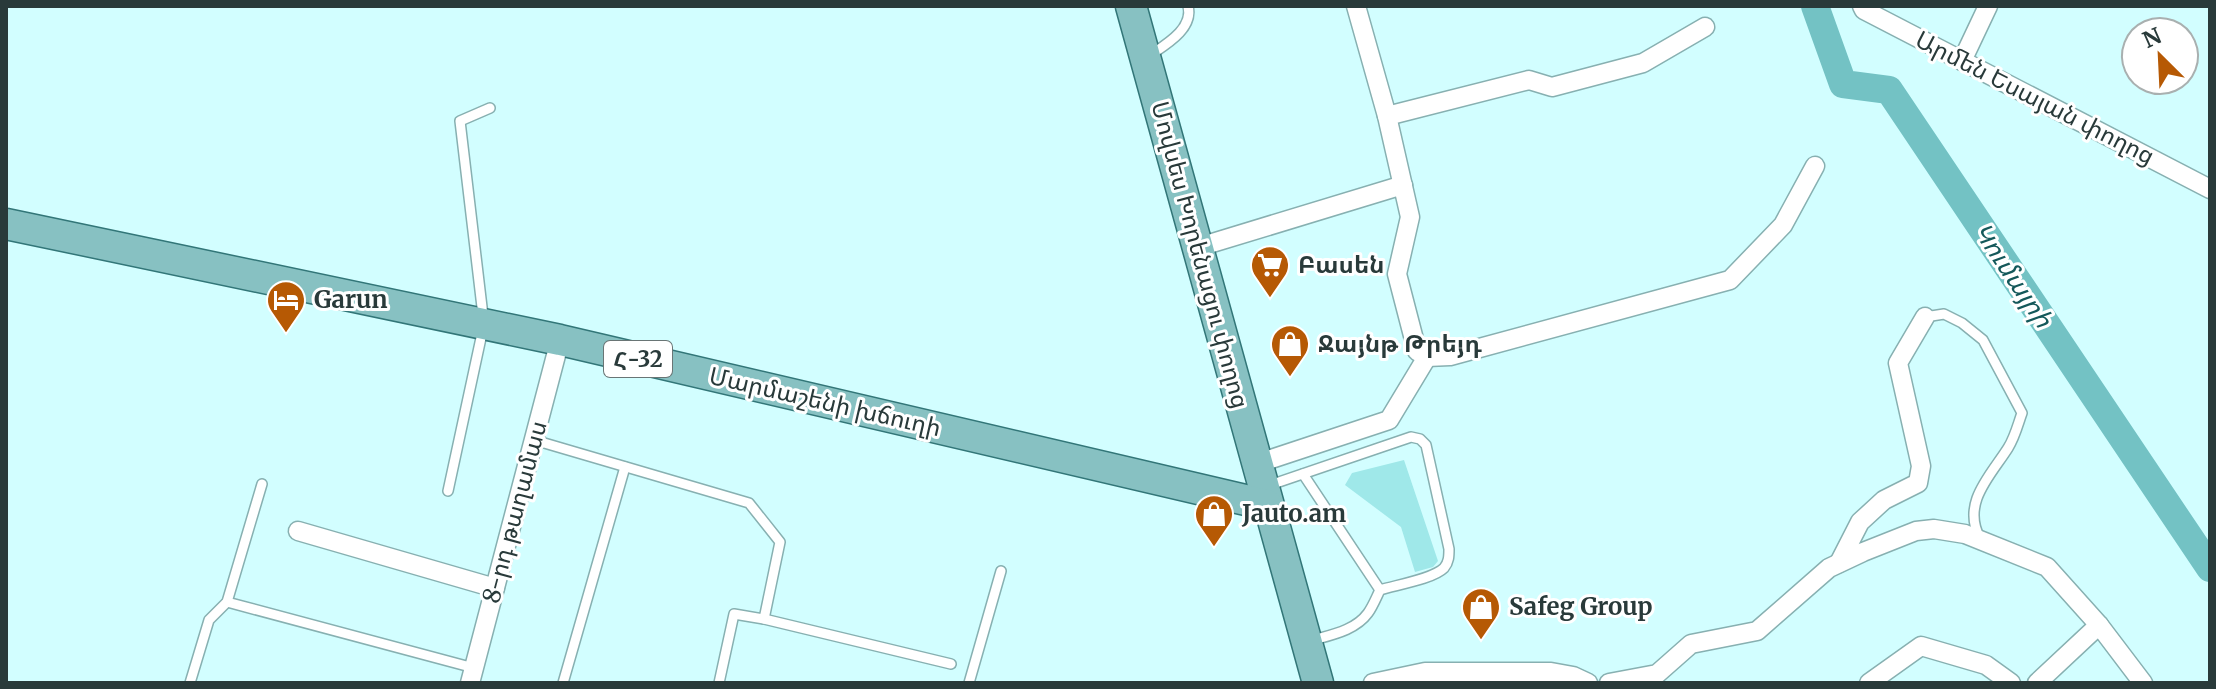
<svg xmlns="http://www.w3.org/2000/svg" width="2216" height="689" font-family="Merriweather,'Noto Sans Armenian',serif">
	<style>
		.green { fill: #9fe8e9 }
		.lines { fill: none; stroke-linecap: round; stroke-linejoin: round }
		.river { stroke: #73c2c4; stroke-width: 28 }
		.lane-casing { stroke: #87b0b1; stroke-width: 12 }
		.street-casing { stroke: #87b0b1; stroke-width: 21 }
		.primary-casing { stroke: #327678; stroke-width: 33 }
		.lane { stroke: #fff; stroke-width: 9 }
		.street { stroke: #fff; stroke-width: 18 }
		.primary { stroke: #87c1c2; stroke-width: 30 }
		.labels { text-anchor: middle; stroke-width: 6; stroke-linejoin: round; paint-order: stroke }
		.shield { fill: #fff; stroke: #697575; stroke-width: 2 }
		.shield-label { font-size: 22px; font-weight: bold; fill: #293a3a }
		.street-label { font-size: 24px; fill: #293a3a; stroke: #fff }
		.poi-label { font-size: 24px; font-weight: bold; fill: #293a3a; stroke: #fff; text-anchor: start }
		.water-label { font-size: 26px; font-style: italic; fill: #14585a; stroke: #fff }
	</style>
	<rect width="100%" height="100%" fill="#d2feff"/>
	<path class="green" d="M1404,460L1438,561L1433,567L1415,572L1401,527L1345,485L1352,473Z"/>
	<g class="lines">
		<path class="river" d="M1815,6L1843,84L1889,90L2210,568"/>
		<g class="lane-casing">
			<g id="lane">
				<path d="M1149,56C1165,45 1194,29 1188,6"/>
				<path d="M1925,317L1944,314L1962,323L1983,340L2022,413C2018,424 2015,437 2008,448C1991,475 1961,503 1980,538"/>
				<path d="M534,440L749,503L780,542L764,619L734,614L719,683"/>
				<path d="M1303,474L1380,590"/>
				<path d="M1270,485L1411,437L1420,439L1426,445L1449,549C1449,556 1449,562 1444,568C1433,579 1396,585 1380,590C1376,598 1373,606 1368,613C1355,631 1330,635 1310,641"/>
				<path d="M448,491L484,324L460,121L490,108"/>
				<path d="M227,602L474,668"/>
				<path d="M764,619L951,664"/>
				<path d="M190,683L209,620L227,602L262,484"/>
				<path d="M563,683L625,467"/>
				<path d="M969,683L1001,571"/>
			</g>
		</g>
		<g class="street-casing">
			<g id="street">
				<path d="M1356,6L1387,116L1410,217L1397,274L1417,351L1427,357L1450,356L1730,280L1783,225L1815,166"/>
				<path d="M1862,6L1864,10L2210,189"/>
				<path d="M1962,61L1988,6"/>
				<path d="M1387,116L1529,80L1552,87L1643,63L1705,27"/>
				<path d="M1199,247L1403,185"/>
				<path d="M1256,464L1389,420L1427,357"/>
				<path d="M298,531L495,588"/>
				<path d="M1839,563L1860,522L1884,500L1918,483L1921,466L1898,363L1925,317"/>
				<path d="M470,683L560,340"/>
				<path d="M1373,683L1425,672H1551L1573,676L1588,683"/>
				<path d="M1609,683L1657,674L1691,644L1757,631L1829,568L1863,552L1916,531L1934,529L1965,534L2047,567L2099,625L2143,683"/>
				<path d="M1869,683L1921,646L1986,665L2011,683"/>
				<path d="M2037,683L2099,625"/>
			</g>
		</g>
		<g class="primary-casing">
			<g id="primary">
				<path d="M1131,6L1318,683"/>
				<path d="M6,224L560,340L1267,505"/>
			</g>
		</g>
		<use href="#lane" class="lane"/>
		<use href="#street" class="street"/>
		<use href="#primary" class="primary"/>
	</g>
	<defs>
		<g id="supermarket-pin" transform="scale(2)"><path d="M0 17L-7.5 6A9.5 9.5 0 1 1 7.5 6Z" fill="#b65904" stroke="#fff"/><path d="M-6-5.5h2.5l.6 2H6L4.5 2H-2.5L-4.4-4H-6ZM-1.5 3.2a1.3 1.3 0 1 0 .1 0ZM3 3.2a1.3 1.3 0 1 0 .1 0Z" fill="#fff"/></g>
		<g id="hotel-pin" transform="scale(2)"><path d="M0 17L-7.5 6A9.5 9.5 0 1 1 7.5 6Z" fill="#b65904" stroke="#fff"/><path d="M-6-4.5h1.5V1H6V5H4.5V3h-9V5H-6ZM-4 0a1.8 1.8 0 1 1 3.6 0ZM.5 0V-2.5h3Q6-2.5 6 0Z" fill="#fff"/></g>
		<g id="shop-pin" transform="scale(2)"><path d="M0 17L-7.5 6A9.5 9.5 0 1 1 7.5 6Z" fill="#b65904" stroke="#fff"/><path d="M-5-2.5h2.3a2.7 3.5 0 0 1 5.4 0H5L5.5 6h-11ZM-1.5-2.5h3a1.5 2.3 0 0 0-3 0Z" fill="#fff"/></g>
	</defs>
	<g fill-rule="evenodd">
		<use href="#supermarket-pin" x="1270" y="265"/>
		<use href="#hotel-pin" x="286" y="300"/>
		<use href="#shop-pin" x="1290" y="344"/>
		<use href="#shop-pin" x="1214" y="514"/>
		<use href="#shop-pin" x="1481" y="607"/>
	</g>
	<g class="labels">
		<rect class="shield" x="604" y="341" width="68" height="36" rx="6"/>
		<g class="shield-label">
			<text x="638" y="367">Հ-32</text>
		</g>
		<g class="street-label">
			<text transform="translate(2035 98) rotate(27)" y="8">Արմեն Եսայան փողոց</text>
			<text transform="translate(1200 255) rotate(75)" y="8">Մովսես Խորենացու փողոց</text>
			<text transform="translate(825 402) rotate(13)" y="8">Մարմաշենի խճուղի</text>
			<text transform="translate(515 512) rotate(-75)" y="8">8-րդ թաղամաս</text>
		</g>
		<g class="poi-label">
			<text x="1298" y="273">Բասեն</text>
			<text x="314" y="308">Garun</text>
			<text x="1318" y="352">Ջայնթ Թրեյդ</text>
			<text x="1242" y="522">Jauto.am</text>
			<text x="1509" y="615">Safeg Group</text>
		</g>
		<g class="water-label">
			<text transform="translate(2013 275) rotate(56)" y="9">Կումայրի</text>
		</g>
	</g>
	<rect width="2216" height="689" fill="none" stroke="#293a3a" stroke-width="16"/>
	<g transform="translate(2160 56) rotate(336)"><circle r="38" fill="#ffffff" stroke="#a9b0b0" stroke-width="2"/>
	<path d="M0-6L14 30L0 20L-14 30Z" fill="#b65904"/>
	<text y="-12" font-size="22" font-weight="bold" text-anchor="middle" fill="#293a3a">N</text>
	</g>
</svg>
